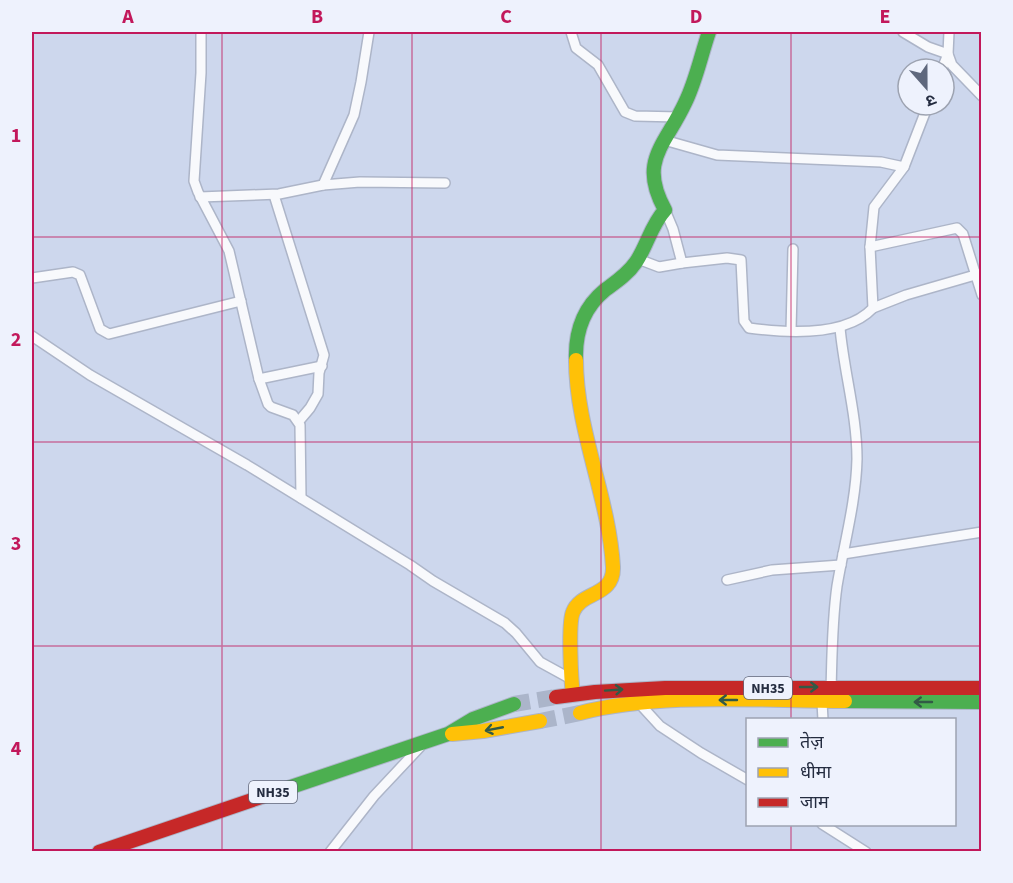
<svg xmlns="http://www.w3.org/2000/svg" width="1013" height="883" font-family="'Source Sans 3','Noto Sans Devanagari',sans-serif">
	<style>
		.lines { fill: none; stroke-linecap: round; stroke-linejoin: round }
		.highway-tunnel { stroke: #abb5ca; stroke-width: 16; stroke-dasharray: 16 8; stroke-linecap: butt }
		.street-casing { stroke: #adb5c8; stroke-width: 12 }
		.fast-casing { stroke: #adb5c8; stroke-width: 16 }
		.slow-casing { stroke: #adb5c8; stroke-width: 16 }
		.jam-casing { stroke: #adb5c8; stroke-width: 16 }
		.street { stroke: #f8f9fc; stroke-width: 9 }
		.fast { stroke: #4caf50; stroke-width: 14 }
		.slow { stroke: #ffc107; stroke-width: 14 }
		.jam { stroke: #c62828; stroke-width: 14 }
		.oneway { stroke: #325a46 }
		.grid { fill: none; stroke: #c2185b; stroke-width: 1.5; stroke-opacity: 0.55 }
		.labels { text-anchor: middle; stroke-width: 6; stroke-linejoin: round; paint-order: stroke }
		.shield { fill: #eef2fd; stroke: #616779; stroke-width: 1.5 }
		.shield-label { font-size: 14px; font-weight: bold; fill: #242c40 }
		.neatline { fill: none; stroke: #c2185b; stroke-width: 2 }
		.grid-label { font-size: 20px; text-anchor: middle; font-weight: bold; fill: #c2185b }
	</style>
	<rect width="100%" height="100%" fill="#cdd7ed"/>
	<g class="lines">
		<g class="highway-tunnel">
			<path d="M514,704L556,697"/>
			<path d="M540,721L580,713"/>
		</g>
		<g class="street-casing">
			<g id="street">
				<path d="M201,32V73L194,181L198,192L229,251L259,379L268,404L271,407L293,415L300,425L301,498"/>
				<path d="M571,32L576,48L598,65L625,112L635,116L679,117"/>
				<path d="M903,32L928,47L948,54L952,65L982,96"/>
				<path d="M942,69L948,54L949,32"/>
				<path d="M664,140L717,155L881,162L904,167"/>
				<path d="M323,185L354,115L361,82L369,32"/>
				<path d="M274,195L324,355L319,373L318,394L310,408L299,421"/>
				<path d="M200,197L279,194L323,185L360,182L445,183"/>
				<path d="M665,210L673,229L682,263L727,258L741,260L744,321L749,328C786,333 846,337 873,308L870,247L874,207L904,167L928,105"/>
				<path d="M870,247L957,228L963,234L982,295"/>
				<path d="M638,259L659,267L682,263"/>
				<path d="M32,278L73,272L80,275L100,329L109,334L241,301"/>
				<path d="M873,308L906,295L982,273"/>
				<path d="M791,331L793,249"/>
				<path d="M32,336L90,375L247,465L410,565L433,581L505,623L516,633L540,662L571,679"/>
				<path d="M259,379L322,366"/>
				<path d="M843,554L982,532"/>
				<path d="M727,580L772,570L841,565"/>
				<path d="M831,691C832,656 832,621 837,586C844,544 856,502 857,459C857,415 844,372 840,328"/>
				<path d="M638,702L660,726L701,753L748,780"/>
				<path d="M822,702L823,720"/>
				<path d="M822,824L866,852"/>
				<path d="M330,852L374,796L420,747"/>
			</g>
		</g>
		<g class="fast-casing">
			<g id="fast">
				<path d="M576,360C575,332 583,308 605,290C616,282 628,274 636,262C647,246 651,225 665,210C638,161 665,146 685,103C696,81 701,55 709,32"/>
				<path d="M845,701L982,702"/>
				<path d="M273,793L448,734L473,719L514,704"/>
			</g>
		</g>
		<g class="slow-casing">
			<g id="slow">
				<path d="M573,694C571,680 568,623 573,612C581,591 614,597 613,567C609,497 576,430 576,360"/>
				<path d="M580,713C662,692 760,701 845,701"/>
				<path d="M452,734L483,731L540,721"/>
			</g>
		</g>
		<g class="jam-casing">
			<g id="jam">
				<path d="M556,697L595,692L665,688H982"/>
				<path d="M99,852L273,793"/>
			</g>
		</g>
		<use href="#street" class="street"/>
		<use href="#fast" class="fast"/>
		<use href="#slow" class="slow"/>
		<use href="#jam" class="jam"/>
	</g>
	<defs><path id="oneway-shaft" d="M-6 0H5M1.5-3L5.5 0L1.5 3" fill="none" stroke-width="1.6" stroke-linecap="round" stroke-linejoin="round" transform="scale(1.5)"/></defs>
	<g class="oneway">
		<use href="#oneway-shaft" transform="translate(809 687)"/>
		<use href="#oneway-shaft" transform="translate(614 690) rotate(-4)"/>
		<use href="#oneway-shaft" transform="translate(728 700) rotate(-180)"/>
		<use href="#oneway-shaft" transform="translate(923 702) rotate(-180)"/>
		<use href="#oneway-shaft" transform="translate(494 729) rotate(169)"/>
	</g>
	<path class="grid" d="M222,32V852M412,32V852M601,32V852M791,32V720M32,237H982M32,442H982M32,646H982M791,824V852"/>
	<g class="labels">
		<g class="shield">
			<rect x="744" y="677" width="48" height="22" rx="4.5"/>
			<rect x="249" y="781" width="48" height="22" rx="4.5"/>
		</g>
		<g class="shield-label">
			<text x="768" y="693">NH35</text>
			<text x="273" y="797">NH35</text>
		</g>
	</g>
	<rect width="1013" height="883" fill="none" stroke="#eef2fd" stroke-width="66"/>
	<rect x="746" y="718" width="210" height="108" fill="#eef2fd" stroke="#9da3b1" stroke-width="1.5"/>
	<rect x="758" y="738" width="30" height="9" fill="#4caf50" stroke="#9da3b1" stroke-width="1.5"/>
	<text x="800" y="748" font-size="18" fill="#242c40">तेज़</text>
	<rect x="758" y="768" width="30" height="9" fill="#ffc107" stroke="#9da3b1" stroke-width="1.5"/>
	<text x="800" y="778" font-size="18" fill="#242c40">धीमा</text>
	<rect x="758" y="798" width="30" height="9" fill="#c62828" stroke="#9da3b1" stroke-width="1.5"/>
	<text x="800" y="808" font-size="18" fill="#242c40">जाम</text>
	<g transform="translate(926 87) rotate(159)"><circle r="28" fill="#eef2fd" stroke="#9da3b1" stroke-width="1.5"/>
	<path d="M0-4.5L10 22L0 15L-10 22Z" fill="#5f687d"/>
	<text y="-9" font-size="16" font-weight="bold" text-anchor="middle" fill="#242c40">उ</text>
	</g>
	<rect x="33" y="33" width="947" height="817" class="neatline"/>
	<g class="grid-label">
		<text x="128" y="23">A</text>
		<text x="317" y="23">B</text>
		<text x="506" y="23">C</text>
		<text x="696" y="23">D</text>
		<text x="885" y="23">E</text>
		<text x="16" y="142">1</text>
		<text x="16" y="346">2</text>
		<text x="16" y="550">3</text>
		<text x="16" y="755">4</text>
	</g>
</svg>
